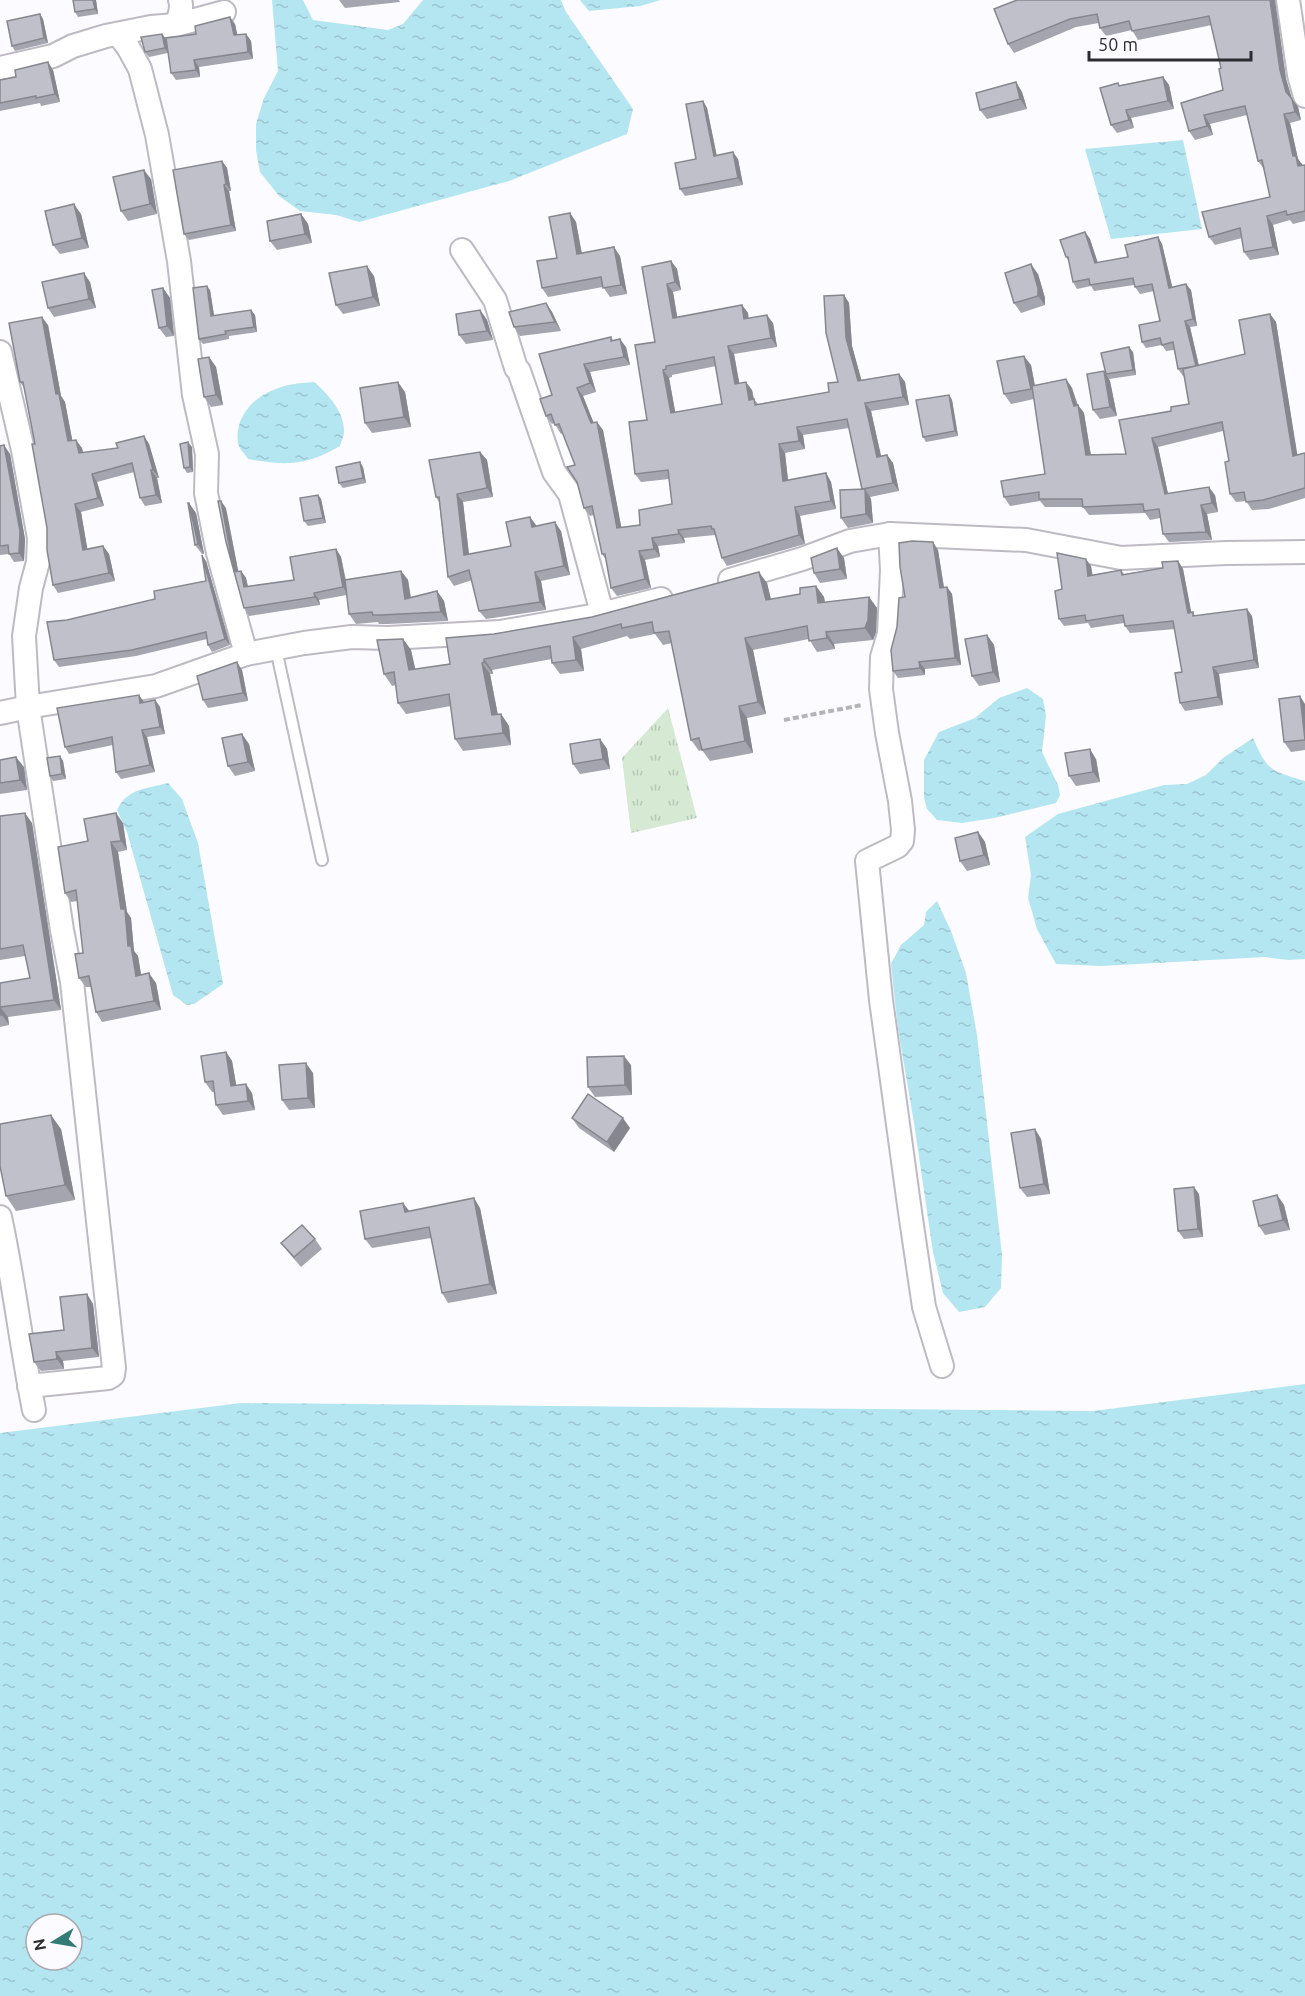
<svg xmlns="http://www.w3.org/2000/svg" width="1305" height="1996" font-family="Ubuntu,sans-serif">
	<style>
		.park { fill: url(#park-tufts) }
		.water { fill: url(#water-ripples); fill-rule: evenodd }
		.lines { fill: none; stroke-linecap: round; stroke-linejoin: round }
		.lane-casing { stroke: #bebac4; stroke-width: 14 }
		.street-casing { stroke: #bebac4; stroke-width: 26 }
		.path { stroke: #b4b3b7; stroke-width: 4; stroke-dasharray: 6 3; stroke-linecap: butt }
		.lane { stroke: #fff; stroke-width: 10 }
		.street { stroke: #fff; stroke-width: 22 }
		.wall { fill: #a5a5af; fill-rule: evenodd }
		.shaded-wall { fill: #86868e }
		.building { fill: #c0c0cb; stroke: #86868e; stroke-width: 1.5; fill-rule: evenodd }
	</style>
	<defs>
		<pattern id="park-tufts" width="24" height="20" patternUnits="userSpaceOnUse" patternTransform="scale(1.5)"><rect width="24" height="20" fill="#d5e9d3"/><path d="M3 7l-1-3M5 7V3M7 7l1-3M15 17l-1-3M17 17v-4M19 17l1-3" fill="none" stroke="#b7c8b5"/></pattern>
		<pattern id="water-ripples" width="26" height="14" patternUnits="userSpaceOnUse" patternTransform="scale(1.5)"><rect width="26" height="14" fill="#b4e6f2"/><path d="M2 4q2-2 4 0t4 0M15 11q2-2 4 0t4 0" fill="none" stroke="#9bc5d0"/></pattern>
	</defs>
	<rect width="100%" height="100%" fill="#fcfbff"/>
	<path class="park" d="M668,708L697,818L631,833L622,758Z"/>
	<g class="water">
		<path d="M272,0H303L313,20L388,30L403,24L423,0H561L566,12L633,109L627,134L509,181L359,222L336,215L300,211L279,196L260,172L256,150V124L264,98L278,71Z"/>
		<path d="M580,0H661L640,6L589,11Z"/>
		<path d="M1183,140L1202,229L1111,239L1085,149Z"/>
		<path d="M314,382C327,393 345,412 344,432C344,436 341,442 340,446C306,466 286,466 248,459C245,454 239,449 238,443C234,418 254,396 276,389C288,384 301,383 314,382Z"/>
		<path d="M1027,688L1043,699L1046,716L1042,752L1058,785L1060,795L1056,803L994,818L962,823L937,820L927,809L924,798V760L939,732L975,718L999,698Z"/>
		<path d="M1253,738C1268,772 1270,770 1305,781V959L1288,960L1265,957L1101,966L1056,964L1037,929L1028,898L1031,875L1025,837L1058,814L1164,785L1187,784L1206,775L1223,758Z"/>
		<path d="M168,783L182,799L198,843L223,984L194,1004L187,1005L173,995L127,832L117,810C128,788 146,789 168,783Z"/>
		<path d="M937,901L951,931L966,973L977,1035L1002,1255L1001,1288L985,1307L959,1312L943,1293L933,1252L914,1123L898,1029L891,964L901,945L924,925L926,912Z"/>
		<path d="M1305,1384V1996H0V1433L241,1403L1093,1411ZM36,1924H72V1960H36Z"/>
	</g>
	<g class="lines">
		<g class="lane-casing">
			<path id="lane" d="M276,649L322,860"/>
		</g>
		<g class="street-casing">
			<g id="street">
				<path d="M1288,0L1299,75L1305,96"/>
				<path d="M176,25C179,17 183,9 180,0"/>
				<path d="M118,34L128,47L140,69L157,135L179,261L194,395L207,454L206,493L218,553L246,654"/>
				<path d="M0,68L53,56L73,46L106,36L151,27L176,25L224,12"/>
				<path d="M462,250L495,300L516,368L519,371L554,472L570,494L602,613"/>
				<path d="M0,352L23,450L39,538L38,562L31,588L24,636L28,707L62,930L72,982L114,1368L113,1375L108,1378L29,1386"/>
				<path d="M890,534L892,570L889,634L882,657L881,689L887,733L900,801L903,830L902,841L898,846L867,861L881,1000L910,1212L924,1307L942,1366"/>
				<path d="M730,580L802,559L850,541L890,534L1026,540L1121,558L1226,553L1305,552"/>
				<path d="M0,713L28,707L156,686L246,654L304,643L352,637L388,638L500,632L597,615L661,599"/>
				<path d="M0,1217C14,1281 21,1346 34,1410"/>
			</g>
		</g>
		<path class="path" d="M784,720L862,705"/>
		<use href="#lane" class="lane"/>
		<use href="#street" class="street"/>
	</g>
	<g class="wall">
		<path d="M73,0H96L98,14L78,17L75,12Z"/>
		<path d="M339,0H399L400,2L345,8Z"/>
		<path d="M1017,0L1275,2L1286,79L1292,98L1298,107L1301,120L1290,123L1298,159L1302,165H1305V221L1293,224L1290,220L1273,225L1279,255L1250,260L1244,252L1242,238L1215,245L1209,237L1270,197L1264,169L1258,161L1247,115L1210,124L1213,135L1195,140L1189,131L1223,90L1221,68L1212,25L1138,40L1132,30L1106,36L1100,28L1099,23L1076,27L1014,53L1008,44Z"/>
		<path d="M40,14L43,19L48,43L15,51L12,46Z"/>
		<path d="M235,24L237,35L246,34L251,41L253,59L199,67L200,77L176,80L171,73L168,53L149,57L145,52L162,34L166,39L196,34Z"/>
		<path d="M53,70L60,102L41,106L40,103L0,111V80Z"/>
		<path d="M1163,77L1169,85L1174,109L1131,118L1134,128L1117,133L1111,125L1120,85Z"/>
		<path d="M1016,82L1022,92L1027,109L987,119L980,110Z"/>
		<path d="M703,101L707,108L717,156L738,159L743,185L685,196L680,189L696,159Z"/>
		<path d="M222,161L227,168L231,191H229L236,231L189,240L184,234Z"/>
		<path d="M151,179L157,214L128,221L121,211Z"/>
		<path d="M570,213L576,222L582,253L620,256L627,294L610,297L603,287L548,297L542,288L557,258Z"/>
		<path d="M81,214L89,248L60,254L53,245Z"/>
		<path d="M301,214L308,224L312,243L277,250L270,241Z"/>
		<path d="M1085,232L1090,239L1097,263L1128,257L1158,237L1162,244L1172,287L1191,290L1197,326L1190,327L1199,365L1245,354L1270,314L1276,322L1297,455L1305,453V498L1269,509L1252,510L1246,501L1236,502L1230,494L1229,461L1223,431L1158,447L1168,494L1215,495L1218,512L1207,514L1212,540L1169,542L1163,534L1160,518L1150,520L1145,513L1089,515L1083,507H1045L1040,501L1010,506L1004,497L1045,474L1034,399L1011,404L1004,394L1031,365L1035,385L1066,379L1072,388L1078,405L1084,413L1091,455L1126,454L1171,411L1189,404L1184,376H1183L1178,369L1174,350L1166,351L1162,345L1146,348L1142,342L1160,321L1154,291L1140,294L1135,287L1134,285L1094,291L1091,286L1077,289L1073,282L1070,263L1066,257Z"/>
		<path d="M671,261L677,269L681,290L673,292L677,317L742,305L748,313V318L773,323L777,347L734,354L739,383L752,390L754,399L758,404L829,392L838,382L844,295L849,303L852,346L861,380L899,374L905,382L909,405L871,411L881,456L887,455L893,463L899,491L870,497L871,499L873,523L848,528L841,518L862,489L849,428L803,435L805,449L785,453L788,480L826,473L831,482L836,509L800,516L805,544L727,566L722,558L715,535L684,538L685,543L658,546L660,557L645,560L651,588L617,596L611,588L606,560L602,554L594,515L590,516L584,508L575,465L563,433L561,434L554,423L552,424L546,416L552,395L611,337L613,340L626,347L630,365L590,372L596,392L583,396L593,422L603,430L621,527L640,525L672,504L669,479L641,482L635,474L647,420L655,342ZM716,366L722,404L675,412L669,378L672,377V375Z"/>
		<path d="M1038,274L1045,298V305L1021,313L1014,303Z"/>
		<path d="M374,276L380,306L343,314L336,305Z"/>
		<path d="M90,282L96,308L54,317L48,308Z"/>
		<path d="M163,288L170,298L174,336L166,337L159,328Z"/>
		<path d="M210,290L214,316L251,310L255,315L257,332L229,336V339L203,344L199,339Z"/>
		<path d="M546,303L552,312L561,331L520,336L514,327Z"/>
		<path d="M480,310L487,320L493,340L466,344L459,335Z"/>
		<path d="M48,325L61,396L65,402L72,440L82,448L83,453L118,448L144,436L149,444L159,478H157L162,503L145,506L140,498L134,472L97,482L104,506L81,512L87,549L103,546L109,554L115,581L58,593L53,585L47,528L35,444L25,389L20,382Z"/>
		<path d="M1133,352L1136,375L1109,379L1110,381L1117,416L1100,419L1093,410L1105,374Z"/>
		<path d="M209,357L216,367L223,405L211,407L204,397Z"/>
		<path d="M405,392L411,427L372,433L365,423Z"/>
		<path d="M949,395L952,400L958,436L926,442L923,437Z"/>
		<path d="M0,446L10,454L25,539L24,561L14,562L9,554L0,555Z"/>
		<path d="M192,447L193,472L187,473L184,468Z"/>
		<path d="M480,452L487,460L493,497L463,502L469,554L511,546L530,517L536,526L561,531L570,575L541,581L546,610L486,619L479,611L472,580L454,586L448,577L439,502L436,497Z"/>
		<path d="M363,467L366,483L343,488L339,483Z"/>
		<path d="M318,495L321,499L326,523L308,526L304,521Z"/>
		<path d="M226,508L238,571H241L246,578L248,586L294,580L336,549L341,557L346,580L401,571L408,580L411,597L437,591L444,601L448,621L388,624H379L378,622L356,624L349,614L347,595L319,600L320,605L249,616L244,608Z"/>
		<path d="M196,513L204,554H202L195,545Z"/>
		<path d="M938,550L944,587H947L952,594L961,665L925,669V675L898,678L893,671L897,627L905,597Z"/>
		<path d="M844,558L847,579L820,583L814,573Z"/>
		<path d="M206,561L230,645L212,652L208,645L207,639L136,656L59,667L54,660L67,620L155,599L206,581Z"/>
		<path d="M1178,561L1183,569L1191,613L1193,612L1195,616H1252L1259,668L1219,674L1223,705L1185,711L1180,703L1182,672L1175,629L1130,633L1125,626L1124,623L1091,628L1088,623L1064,626L1059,619L1062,589L1091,566L1092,575L1121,570L1124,574L1163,568Z"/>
		<path d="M767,583L771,600L800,594L816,586L824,597L825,602L869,597L877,608L876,632L873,640L834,644L835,649L817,652L809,639L753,650L766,714L747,718L753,753L710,761L702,750L699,751L691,740L672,643L663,645L655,634L630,639L627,636L581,649L584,671L560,674L552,663V659L492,670L493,674H490L498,715L501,714L509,726L511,745L463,751L455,739L451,706L406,714L398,703L396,685L392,686L384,674L403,639L411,650L415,669L450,664L494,634L592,617Z"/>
		<path d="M987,635L994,645L1000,682L979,686L972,676Z"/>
		<path d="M242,670L248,701L208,708L203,700Z"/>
		<path d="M155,700L160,707L165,734L147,737L155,772L121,779L116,772L113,745L69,754L65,747L144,702Z"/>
		<path d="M1305,704V750L1291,752L1284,742Z"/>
		<path d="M600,739L607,749L610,769L580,774L573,764Z"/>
		<path d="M249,744L255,771L235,776L228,766Z"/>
		<path d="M60,756L63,761L66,779L53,781L50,776Z"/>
		<path d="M1096,759L1100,782L1076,786L1069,776Z"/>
		<path d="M0,760L24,767L27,790L0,794Z"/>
		<path d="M0,816L32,823L61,1010L8,1017L9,1025L0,1027V983L30,978L25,956L0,960Z"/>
		<path d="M123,823L127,850L118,852L127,912L131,918L134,951L138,956L141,975L156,983L161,1010L102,1022L96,1012L91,987H86L79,978L83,953L77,901L71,902L65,893L88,841Z"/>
		<path d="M978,832L985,842L990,865L967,871L960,861Z"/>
		<path d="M226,1052L232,1061L236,1085L252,1093L255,1110L223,1115L216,1105L214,1092H212L205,1082Z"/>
		<path d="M631,1065L632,1095L595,1097L588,1087Z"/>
		<path d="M313,1073L315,1108L289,1110L282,1100Z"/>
		<path d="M572,1118L630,1128L614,1152L579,1128Z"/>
		<path d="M61,1129L75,1200L16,1211L6,1196Z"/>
		<path d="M1035,1129L1041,1139L1050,1194L1027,1197L1020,1188Z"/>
		<path d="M1199,1194L1203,1237L1184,1239L1178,1231Z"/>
		<path d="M1277,1195L1284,1205L1290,1230L1265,1235L1259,1226Z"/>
		<path d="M403,1203L409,1211L480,1208L497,1294L448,1303L442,1293L431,1238L372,1248L365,1239Z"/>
		<path d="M315,1239L322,1249L301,1267L288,1252L281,1243Z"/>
		<path d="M87,1294L93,1304L99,1357L63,1361L64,1369L41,1371L34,1362L64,1330Z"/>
	</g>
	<g class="shaded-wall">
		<path d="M93,0H96L98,14L95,9Z"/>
		<path d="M1270,0H1275L1286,79L1292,100L1286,92L1280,70Z"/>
		<path d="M40,14L43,19L48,43L44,38Z"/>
		<path d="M230,17L235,24L239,42L234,35Z"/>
		<path d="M162,34L166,39L168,53L165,48Z"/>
		<path d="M246,34L251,41L253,59L248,52Z"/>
		<path d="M194,60L199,67L200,77L196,70Z"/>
		<path d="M48,62L53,70L60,102L55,94Z"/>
		<path d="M1163,77L1169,85L1174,109L1168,101Z"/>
		<path d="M1016,82L1022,92L1027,109L1020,99Z"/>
		<path d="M1292,99L1298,107L1301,120L1295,112Z"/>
		<path d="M703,101L707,108L718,163L714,156Z"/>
		<path d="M1126,110L1131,118L1134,128L1129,120Z"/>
		<path d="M1284,114L1290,123L1298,159L1302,164L1304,175L1298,166L1293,156Z"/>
		<path d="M1204,115L1210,124L1213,135L1207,126Z"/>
		<path d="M733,152L738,159L743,185L738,178Z"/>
		<path d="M222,161L227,168L231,191L226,184Z"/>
		<path d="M144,170L151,179L157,214L150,204Z"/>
		<path d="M224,185L229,191L236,231L231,225Z"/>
		<path d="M74,204L81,214L89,248L82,238Z"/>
		<path d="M570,213L576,222L583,262L577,254Z"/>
		<path d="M301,214L308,224L312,243L305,234Z"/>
		<path d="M1267,216L1273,225L1279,255L1273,247Z"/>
		<path d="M1085,232L1090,239L1100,269L1095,263Z"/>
		<path d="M1158,237L1162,244L1174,294L1169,288Z"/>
		<path d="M614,247L620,256L627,294L621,285Z"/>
		<path d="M671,261L677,269L681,290L675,282Z"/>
		<path d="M1031,264L1038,274L1045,298V305L1038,296Z"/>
		<path d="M367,266L374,276L380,306L373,297Z"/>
		<path d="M84,273L90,282L96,308L89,299Z"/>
		<path d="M667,284L673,292L679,327L673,318Z"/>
		<path d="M1186,284L1191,290L1197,326L1193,319Z"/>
		<path d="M207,286L210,290L215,321L211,316Z"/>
		<path d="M163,288L170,298L174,336L167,326Z"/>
		<path d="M844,295L849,303L852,346L864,389L858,381L846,338Z"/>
		<path d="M546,303L552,312L561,331L555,322Z"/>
		<path d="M742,305L748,313L750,327L744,319Z"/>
		<path d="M251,310L255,315L257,332L254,327Z"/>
		<path d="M480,310L487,320L493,340L487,331Z"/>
		<path d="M1270,314L1276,322L1299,465L1293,456Z"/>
		<path d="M767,315L773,323L777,347L771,338Z"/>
		<path d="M42,317L48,325L61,396L65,402L74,449L68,441L56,394Z"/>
		<path d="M1185,321L1190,327L1200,372L1196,366Z"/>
		<path d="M620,339L626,347L630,365L624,357Z"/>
		<path d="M728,346L734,354L741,392L735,384Z"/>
		<path d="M1129,347L1133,352L1136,375L1133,370Z"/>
		<path d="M1024,356L1031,365L1037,399L1031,389Z"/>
		<path d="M209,357L216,367L223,405L216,395Z"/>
		<path d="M584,364L590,372L596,392L590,383Z"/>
		<path d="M663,370L669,378L677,421L671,413Z"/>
		<path d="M1104,371L1110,381L1117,416L1110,407Z"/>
		<path d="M899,374L905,382L909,405L903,397Z"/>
		<path d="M1066,379L1072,388L1079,411L1078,405L1084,413L1092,463L1086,455L1074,406Z"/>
		<path d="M398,382L405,392L411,427L404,417Z"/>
		<path d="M746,382L752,390L755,408L749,400Z"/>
		<path d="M577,388L583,396L597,431L591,423Z"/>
		<path d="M949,395L952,400L958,436L955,431Z"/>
		<path d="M865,403L871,411L883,465L877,457Z"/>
		<path d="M597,422L603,430L623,536L617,528Z"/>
		<path d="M797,427L803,435L805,449L799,441Z"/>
		<path d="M144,436L149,444L159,478L153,470Z"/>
		<path d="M1152,438L1158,447L1170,503L1165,494Z"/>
		<path d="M76,440L82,448L85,461L79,453Z"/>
		<path d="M188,442L192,447L193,472L190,467Z"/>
		<path d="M779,444L785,453L789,489L783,481Z"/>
		<path d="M4,445L10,454L25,539L24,561L19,553Z"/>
		<path d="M480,452L487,460L493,497L487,488Z"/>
		<path d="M887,455L893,463L899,491L893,483Z"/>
		<path d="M360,462L363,467L366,483L363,478Z"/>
		<path d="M151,470L157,478L162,503L156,495Z"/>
		<path d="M826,473L831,482L836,509L831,501Z"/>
		<path d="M92,474L97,482L104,506L98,498Z"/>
		<path d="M1209,487L1215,495L1218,512L1212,503Z"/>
		<path d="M865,489L871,499L873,523L866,514Z"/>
		<path d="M457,494L463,502L470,564L464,555Z"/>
		<path d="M318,495L321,499L326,523L323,518Z"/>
		<path d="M221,501L226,508L240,580L234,572Z"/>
		<path d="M189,503L196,513L204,554L198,544Z"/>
		<path d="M75,504L81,512L89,558L83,550Z"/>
		<path d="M1201,505L1207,514L1212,540L1206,532Z"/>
		<path d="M795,507L800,516L805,544L799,535Z"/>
		<path d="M530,517L536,525L538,536L532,527Z"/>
		<path d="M555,522L561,531L570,575L564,566Z"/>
		<path d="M678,530L684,538L685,543L679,534Z"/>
		<path d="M652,538L658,546L660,557L654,549Z"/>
		<path d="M933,542L938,550L945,595L940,588Z"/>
		<path d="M103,546L109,554L115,581L109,573Z"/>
		<path d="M837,548L844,558L847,579L840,569Z"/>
		<path d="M336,549L341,557L348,595L343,587Z"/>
		<path d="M639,551L645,560L651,588L645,579Z"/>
		<path d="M202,555L206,561L230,645L225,639Z"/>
		<path d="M1086,559L1091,566L1094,583L1088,576Z"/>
		<path d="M1178,561L1183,569L1193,621L1188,613Z"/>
		<path d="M241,571L246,578L249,594L244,587Z"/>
		<path d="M401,571L408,580L412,608L405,599Z"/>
		<path d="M535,572L541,581L546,610L540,602Z"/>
		<path d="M759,572L767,583L774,612L766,600Z"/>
		<path d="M816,586L824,597L826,614L818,603Z"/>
		<path d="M947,587L952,594L961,665L955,658Z"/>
		<path d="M437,591L444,601L448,621L441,612Z"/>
		<path d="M314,593L319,600L320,605L315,597Z"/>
		<path d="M869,597L877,608L876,632L873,640L865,628Z"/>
		<path d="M1247,609L1252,616L1259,668L1254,660Z"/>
		<path d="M826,632L834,644L835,649L827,638Z"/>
		<path d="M987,635L994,645L1000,682L993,672Z"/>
		<path d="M573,637L581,649L584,671L576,660Z"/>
		<path d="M745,638L753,650L766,714L758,702Z"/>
		<path d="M403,639L411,650L418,681L409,670Z"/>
		<path d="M484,659L492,670L493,674L484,662Z"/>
		<path d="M237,662L242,670L248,701L243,693Z"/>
		<path d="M919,662L925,669V675L920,668Z"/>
		<path d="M482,663L490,674L500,727L492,715Z"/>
		<path d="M1213,667L1219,674L1223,705L1218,697Z"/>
		<path d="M139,695L144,702L145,710L140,703Z"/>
		<path d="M1300,696L1305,704V736Z"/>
		<path d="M155,700L160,707L165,734L160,727Z"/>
		<path d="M739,706L747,718L753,753L745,741Z"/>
		<path d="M501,714L509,726L511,745L503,733Z"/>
		<path d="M142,730L147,737L155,772L150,765Z"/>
		<path d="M242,734L249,744L255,771L248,762Z"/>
		<path d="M600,739L607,749L610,769L603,759Z"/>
		<path d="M1090,749L1096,759L1100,782L1093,772Z"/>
		<path d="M60,756L63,761L66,779L62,774Z"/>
		<path d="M16,757L24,767L27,790L20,780Z"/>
		<path d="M25,813L32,823L61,1010L54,1000Z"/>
		<path d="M116,813L123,823L127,850L121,841Z"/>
		<path d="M978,832L985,842L990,865L984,855Z"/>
		<path d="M111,842L118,852L127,912L131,918L134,951L138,956L143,986L136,976L128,946L121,909Z"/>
		<path d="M149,973L156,983L161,1010L154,1001Z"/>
		<path d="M0,1007L8,1017L9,1025L2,1015Z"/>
		<path d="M226,1052L232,1061L238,1095L231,1086Z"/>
		<path d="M624,1056L631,1065L632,1095L625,1085Z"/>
		<path d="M306,1063L313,1073L315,1108L308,1098Z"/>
		<path d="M246,1084L252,1093L255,1110L248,1101Z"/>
		<path d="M51,1115L61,1129L75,1200L65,1185Z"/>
		<path d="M623,1118L630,1128L614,1152L607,1142Z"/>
		<path d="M1035,1129L1041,1139L1050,1194L1044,1184Z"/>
		<path d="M1194,1187L1199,1194L1203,1237L1198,1229Z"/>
		<path d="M1277,1195L1284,1205L1290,1230L1283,1220Z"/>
		<path d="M474,1198L480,1208L497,1294L490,1284Z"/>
		<path d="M403,1203L410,1212H405Z"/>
		<path d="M87,1294L93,1304L99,1357L92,1348Z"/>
		<path d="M56,1352L63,1361L64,1369L57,1359Z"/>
	</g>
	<g class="building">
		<path d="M73,0H93L95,9L75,12Z"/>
		<path d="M1017,0H1270L1280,70L1286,92L1292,99L1295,112L1284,114L1293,156H1296L1298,166L1305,165V211L1287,215L1286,211L1267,216L1273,247L1244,252L1240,228L1209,237L1202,212L1270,197L1262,160L1258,161L1245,106L1204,115L1207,126L1189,131L1181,103L1223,90L1219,69L1221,68L1209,16L1132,31L1129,21L1100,28L1097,14L1070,19L1008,44L994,9Z"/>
		<path d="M40,14L44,38L12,46L7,21Z"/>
		<path d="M230,17L234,35L246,34L248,52L194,60L196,70L171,73L166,38L196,34L195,26Z"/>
		<path d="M162,34L165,48L145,52L141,37Z"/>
		<path d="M48,62L55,94L36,98V96L0,103V80L16,77L15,70Z"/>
		<path d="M1163,77L1168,101L1126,110L1129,120L1111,125L1100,88L1118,83L1119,86Z"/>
		<path d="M1016,82L1020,99L980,110L976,93Z"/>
		<path d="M703,101L714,156L733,152L738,178L680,189L675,163L696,159L686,104Z"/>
		<path d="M222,161L226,184L224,185L231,225L184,234L173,170Z"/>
		<path d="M144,170L150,204L121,211L113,177Z"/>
		<path d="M74,204L82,238L53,245L45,211Z"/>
		<path d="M570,213L577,254L614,247L621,285L603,288L601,277L542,288L537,261L557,258L549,217Z"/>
		<path d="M301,214L305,234L270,241L267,221Z"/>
		<path d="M1085,232L1095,263L1128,257L1125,245L1158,237L1169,288L1186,284L1193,319L1185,321L1196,366L1178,369L1173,342L1162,345L1160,338L1142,342L1139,325L1160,321L1152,284L1135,287L1133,278L1090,285L1089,279L1073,282L1068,257H1066L1060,240Z"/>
		<path d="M671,261L675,282L667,284L673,318L742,305L744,319L767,315L771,338L728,346L735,384L746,382L749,400L754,399L755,405L829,392L828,383L838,382L826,333L824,296L844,295L846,338L858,381L899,374L903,397L865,403L877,457L887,455L893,483L862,489L847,419L797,427L799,441L779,444L783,481L826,473L831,501L795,507L799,535L722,558L714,529H712L711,526L678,530L679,534L652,538L654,549L639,551L645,579L611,588L605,554H602L592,506L584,508L577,482L567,467L575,465L559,424L555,425L551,414L546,416L540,399L552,395L539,354L611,337V341L620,339L624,357L584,364L590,383L577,388L591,423L597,422L617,528L640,525L639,510L672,504L668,470L635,474L629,422L647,420L635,345L655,342L642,267ZM714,357L722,404L671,413L663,370L666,369V366Z"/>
		<path d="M1031,264L1038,288V296L1014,303L1005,273Z"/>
		<path d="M367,266L373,297L336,305L329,273Z"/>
		<path d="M84,273L89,299L48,308L42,282Z"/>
		<path d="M207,286L211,316L251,310L254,327L225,331L226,334L199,339L193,288Z"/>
		<path d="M163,288L167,326L159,328L152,290Z"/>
		<path d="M546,303L555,322L514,327L509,312Z"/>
		<path d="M480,310L487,331L459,335L456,314Z"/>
		<path d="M1270,314L1293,456L1305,453V488L1263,500L1246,502L1244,492L1230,494L1225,462L1229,461L1222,422L1152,438L1165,494L1209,487L1212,503L1201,505L1206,532L1163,534L1159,509L1144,511L1143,504L1083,507L1082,499H1039V492L1004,497L1001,481L1045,474L1032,386L1066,379L1074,406L1078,405L1086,455L1126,454L1119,420L1171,411V407L1189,404L1183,369L1245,354L1239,320Z"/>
		<path d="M42,317L56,394H59L68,441L76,440L79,453L118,448L116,443L144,436L153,470H151L156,495L140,498L132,463L92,474L98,498L75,504L83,550L103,546L109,573L53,585L47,550V528L32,444H35L23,382H20L9,323Z"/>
		<path d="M1129,347L1133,370L1106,374L1101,353Z"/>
		<path d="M1024,356L1031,389L1004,394L997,361Z"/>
		<path d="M209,357L216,395L204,397L198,359Z"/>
		<path d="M1104,371L1110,407L1093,410L1087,374Z"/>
		<path d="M398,382L404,417L365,423L360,388Z"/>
		<path d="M949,395L955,431L923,437L916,400Z"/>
		<path d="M188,442L190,467L184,468L180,444Z"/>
		<path d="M4,445L20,531L19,553L9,554L8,545L0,546V446Z"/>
		<path d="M480,452L487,488L457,494L464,555L511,546L506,522L530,517L532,527L555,522L564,566L535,572L540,602L479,611L469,570L448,577L439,497H436L429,460Z"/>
		<path d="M360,462L363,478L339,483L336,467Z"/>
		<path d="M865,489L866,514L841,518L840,490Z"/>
		<path d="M318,495L323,518L304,521L300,498Z"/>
		<path d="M218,501H221L234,572L241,571L244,587L294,580L290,557L336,549L343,587L314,593L315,597L244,608L226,542Z"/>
		<path d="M188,503H189L198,544L195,545Z"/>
		<path d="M912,541L933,542L940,588L947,587L955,658L919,662L920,668L893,671L891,650L897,627L899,598L905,597L900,567L899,543Z"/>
		<path d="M837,548L840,569L814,573L811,558Z"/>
		<path d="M1057,553L1086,559L1088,576L1121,570L1122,575L1163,568L1162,562L1178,561L1188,613L1193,612V616L1247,609L1254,660L1213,667L1218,697L1180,703L1175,673L1182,672L1173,621L1125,626L1123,615L1086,621L1085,615L1059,619L1055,591L1062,589Z"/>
		<path d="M202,555L225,639L208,645L206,632L132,650L54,660L47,622L67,620L155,599L154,591L206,581Z"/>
		<path d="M401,571L405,599L437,591L441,612L381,615H373L372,612L349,614L345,580Z"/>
		<path d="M759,572L766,600L800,594V588L816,586L818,603L869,597L868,620L865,628L826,632L827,638L809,641L807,626L745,638L758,702L739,706L745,741L702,750L699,738L691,740L669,631L654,633L652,622L622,628L621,624L573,637L576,660L552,663L550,646L484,659V662L482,663L492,715L501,714L503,733L455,739L449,694L398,703L394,672L384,674L377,640L403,639L409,670L450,664L446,638L494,634L592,617Z"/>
		<path d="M987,635L993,672L972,676L965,639Z"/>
		<path d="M237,662L243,693L203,700L197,676Z"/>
		<path d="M139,695L140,703L155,700L160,727L142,730L150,765L116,772L112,737L65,747L57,708Z"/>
		<path d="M1300,696L1305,740L1284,742L1279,699Z"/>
		<path d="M242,734L248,762L228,766L222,738Z"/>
		<path d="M600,739L603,759L573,764L570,744Z"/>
		<path d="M1090,749L1093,772L1069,776L1065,753Z"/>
		<path d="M60,756L62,774L50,776L47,758Z"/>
		<path d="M16,757L20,780L0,783V760Z"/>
		<path d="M25,813L54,1000L0,1007L2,1015H0V983L30,978L23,945L0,949V816Z"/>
		<path d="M116,813L121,841L111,842L121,909H125L128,946H131L136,976L149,973L154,1001L96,1012L89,976L79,978L75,954L83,953L76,890L65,893L58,847L88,841L84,819Z"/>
		<path d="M978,832L984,855L960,861L955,838Z"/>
		<path d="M226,1052L231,1086L246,1084L248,1101L216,1105L213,1081L205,1082L201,1056Z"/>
		<path d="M624,1056L625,1085L588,1087L587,1057Z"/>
		<path d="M306,1063L308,1098L282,1100L279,1065Z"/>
		<path d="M588,1094L623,1118L607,1142L572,1118Z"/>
		<path d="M51,1115L65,1185L6,1196L0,1166V1124Z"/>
		<path d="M1035,1129L1044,1184L1020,1188L1011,1133Z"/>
		<path d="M1194,1187L1198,1229L1178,1231L1174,1189Z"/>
		<path d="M1277,1195L1283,1220L1259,1226L1253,1201Z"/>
		<path d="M474,1198L490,1284L442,1293L429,1227L365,1239L360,1211L403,1203L405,1212Z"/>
		<path d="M302,1225L315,1239L294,1257L281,1243Z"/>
		<path d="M87,1294L92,1348L56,1352L57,1359L34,1362L29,1334L64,1330L60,1297Z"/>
	</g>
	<g transform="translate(54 1942) rotate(259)"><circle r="28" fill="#fcfbff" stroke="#a9a8ac" stroke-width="1.5"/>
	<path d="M0-4.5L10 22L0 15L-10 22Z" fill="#327b77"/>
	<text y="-9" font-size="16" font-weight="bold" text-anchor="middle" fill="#2d2c30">N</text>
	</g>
	<path d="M1089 51v9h162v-9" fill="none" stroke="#2d2c30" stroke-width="3"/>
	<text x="1098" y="51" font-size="18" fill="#2d2c30" stroke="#fcfbff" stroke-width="4.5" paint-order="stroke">50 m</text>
</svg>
